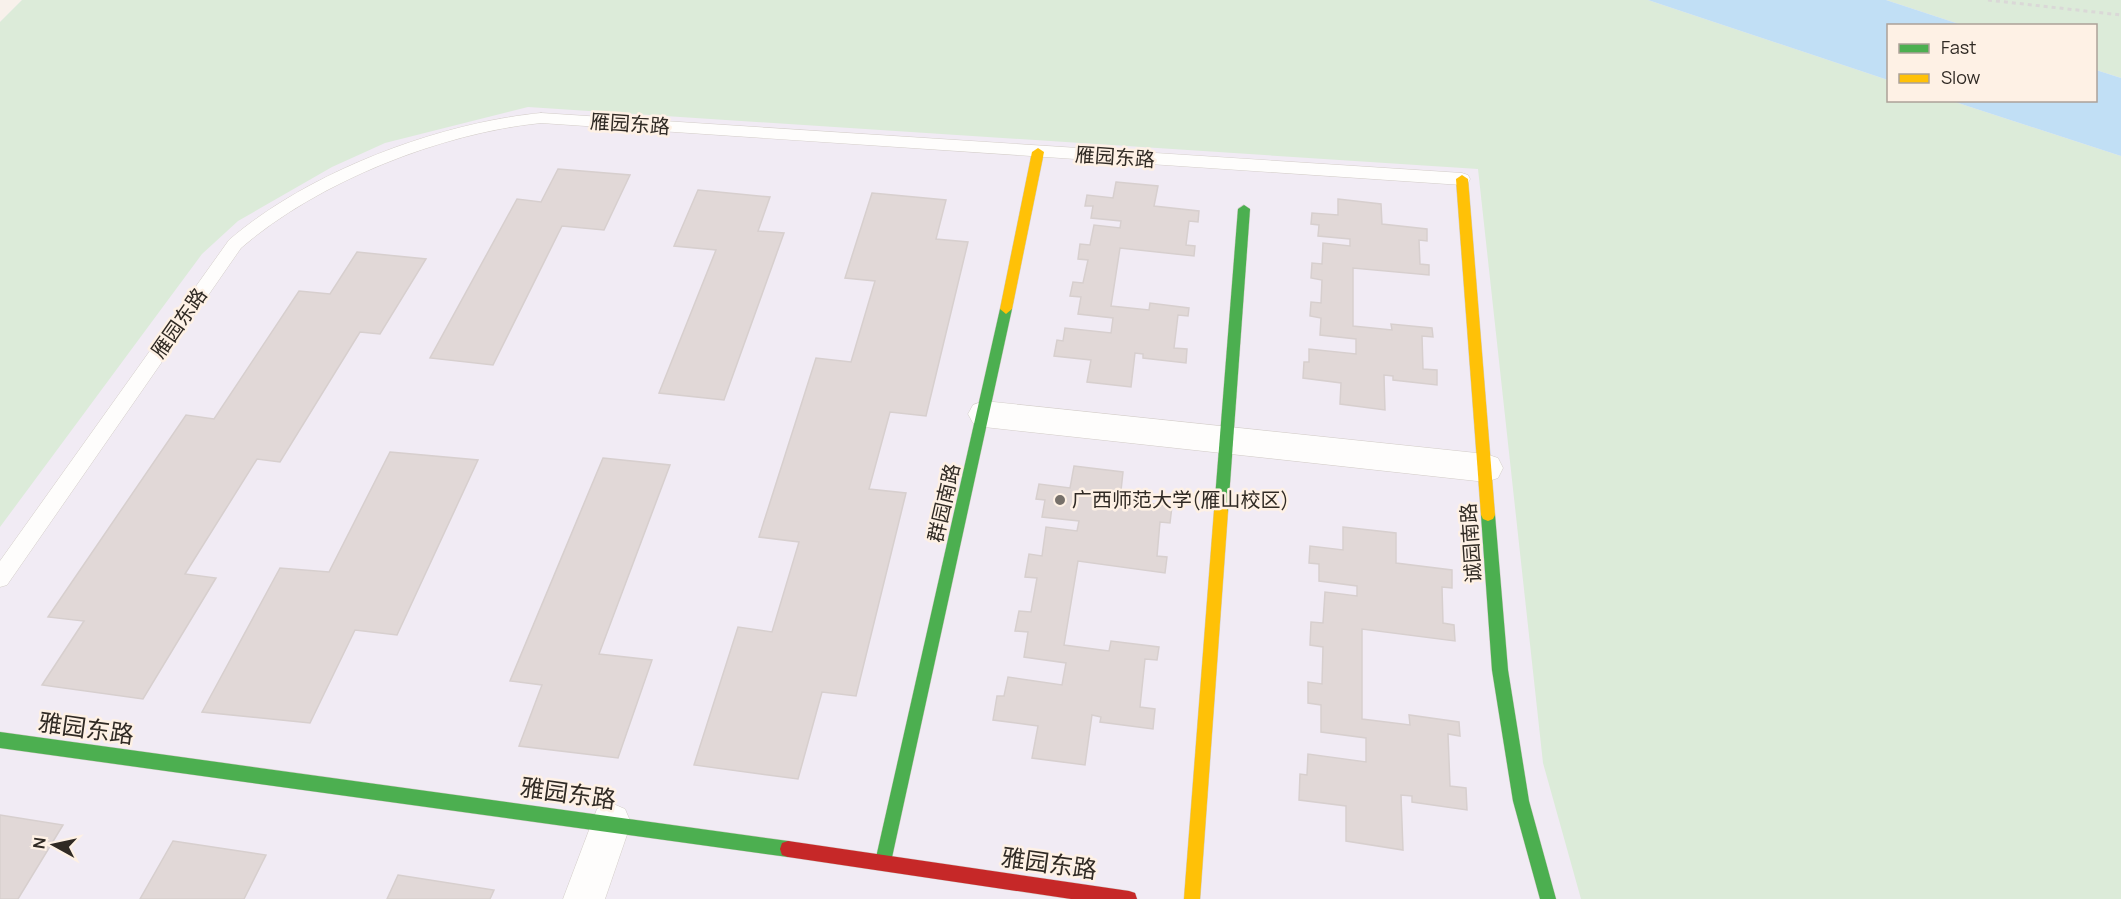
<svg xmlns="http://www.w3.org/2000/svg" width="2121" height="899" font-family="Manrope,'Noto Sans SC',sans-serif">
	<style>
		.education { fill: #f1ebf4; fill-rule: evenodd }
		.green { fill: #dcebd9 }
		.water { fill: #c1dff5 }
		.building { fill: #e1d8d7; stroke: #d7cfce; stroke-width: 1.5 }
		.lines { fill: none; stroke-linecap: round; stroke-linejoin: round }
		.lane-casing { stroke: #d3cdc8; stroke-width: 1 }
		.street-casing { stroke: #d3cdc8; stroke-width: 1 }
		.fast-casing { stroke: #d3cdc8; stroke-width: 1 }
		.slow-casing { stroke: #d3cdc8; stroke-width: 1 }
		.jam-casing { stroke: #d3cdc8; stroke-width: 1 }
		.path { stroke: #dad8d7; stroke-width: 3; stroke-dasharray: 4 4; stroke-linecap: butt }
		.lane { fill: #fefdfc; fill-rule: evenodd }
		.street { fill: #fefdfc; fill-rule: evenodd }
		.fast { fill: #4caf50; fill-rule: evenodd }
		.slow { fill: #ffc107; fill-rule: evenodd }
		.jam { fill: #c62828; fill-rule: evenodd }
		.poi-dot { fill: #76706a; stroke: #fef1e5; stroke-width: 2 }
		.labels { text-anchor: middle; stroke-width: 5; stroke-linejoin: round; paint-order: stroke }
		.street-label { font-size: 20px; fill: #302a24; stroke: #fef1e5 }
		.poi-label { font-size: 20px; fill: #302a24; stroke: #fef1e5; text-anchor: start }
		.near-street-label { font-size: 24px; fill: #302a24; stroke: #fef1e5 }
	</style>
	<rect width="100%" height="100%" fill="#f8f1eb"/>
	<path class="education" d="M22,0H2121V899H0V22ZM1888,26H2096V100H1888Z"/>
	<g class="green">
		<path d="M22,0H1648L1888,80V100L1952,101L2121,156V899H1581L1543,763L1478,169L528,107L385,143L332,167L238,221L202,254L0,527V22Z"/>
		<path d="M1886,0H2121V78L2096,70V26L1962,25Z"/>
	</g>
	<g class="water">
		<path d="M1648,0H1886L1962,25L1888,26V80Z"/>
		<path d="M2096,70L2121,78V156L1952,101L2096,100Z"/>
	</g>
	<g class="building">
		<path d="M558,169L630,175L604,230L562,226L493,365L430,358L517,199L541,202Z"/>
		<path d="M1116,182L1158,186L1154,206L1199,211L1198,222L1189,221L1186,245L1195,246L1194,256L1120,248L1111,306L1149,310L1150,303L1189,308L1188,316L1178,315L1174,348L1187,349L1186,363L1143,358V354L1135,353L1131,387L1087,382L1091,360L1054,356L1057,340L1063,341L1065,328L1111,333L1113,318L1078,314L1081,297L1070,296L1073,282L1083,283L1088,260L1078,259L1080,244L1090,245L1094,225L1120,228L1121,221L1091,218L1093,206H1085L1087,195L1113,198Z"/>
		<path d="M698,190L770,197L758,231L784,233L724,400L659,393L716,250L674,246Z"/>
		<path d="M872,193L946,200L936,239L968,242L926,416L890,412L869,489L906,493L856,696L822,692L798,779L694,765L738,627L772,632L799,542L759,537L816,358L851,362L875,281L845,278Z"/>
		<path d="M1338,199L1381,204L1382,224L1427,229V241L1419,240L1420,264L1429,265V275L1353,268V326L1392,330L1391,324L1432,328L1433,337L1422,336L1423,369L1437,370V385L1393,380V376L1384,375L1385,410L1340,404L1341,383L1303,378L1304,362H1309V349L1356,354V339L1320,335L1321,318L1310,316L1311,302L1321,303L1322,280L1311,278L1312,263L1322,264L1323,243L1350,246V239L1318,236L1319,225L1311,224L1312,213L1338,215Z"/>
		<path d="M357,252L426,259L380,334L360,332L280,462L257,459L185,574L216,578L143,699L42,685L84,621L48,617L186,415L214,419L299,291L330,294Z"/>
		<path d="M390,452L478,460L397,635L355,630L310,723L202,712L280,568L329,572Z"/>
		<path d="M603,458L670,465L599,654L652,660L618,758L519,746L542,685L510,681Z"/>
		<path d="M1074,466L1123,472L1120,500L1172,506L1170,523L1160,522L1157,556L1167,557L1165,573L1078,561L1064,645L1109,651L1111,641L1159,647L1157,660L1145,659L1140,707L1155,709L1153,729L1100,722L1101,717L1092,715L1085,765L1032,758L1038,726L993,720L997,696H1004L1008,677L1062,685L1066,663L1024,657L1028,632L1015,631L1019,611L1031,612L1037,578L1025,577L1029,554L1042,556L1046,527L1077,531L1079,521L1042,517L1045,500L1036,499L1039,484L1070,488Z"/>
		<path d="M1343,527L1396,533V563L1452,570V588L1442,587L1443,623L1454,625L1455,641L1362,629V719L1410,725L1409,715L1459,722L1460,736L1448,734L1450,786L1466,788L1467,810L1412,802V796L1401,795L1403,850L1346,841V806L1299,800L1300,774L1307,775L1308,754L1366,762V738L1321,732V705L1308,703V682L1322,684L1323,647L1310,645L1311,622L1323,623L1325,592L1357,596V586L1319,581V564L1309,563L1310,546L1343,550Z"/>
		<path d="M0,815L63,825L18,899H0Z"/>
		<path d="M173,841L266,855L244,899H140Z"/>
		<path d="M398,875L494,890L490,899H387Z"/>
	</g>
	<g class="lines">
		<g class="lane-casing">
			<path id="lane" d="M541,113L1462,173L1468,175L1470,179L1468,183L1462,185L541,123C441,133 317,182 241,248L7,585L0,587V561L229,240C308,172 438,123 541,113Z"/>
		</g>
		<g class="street-casing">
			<g id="street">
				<path d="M984,401L1486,454L1498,458L1503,468L1498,478L1486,482L984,427L973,423L968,414L973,405Z"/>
				<path d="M611,803L625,809L631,823L605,899H563L597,809Z"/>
			</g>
		</g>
		<g class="fast-casing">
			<g id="fast">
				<path d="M1244,205L1250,209L1228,511L1226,515L1221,517L1216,515L1214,511L1238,209Z"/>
				<path d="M1006,304L1012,309L891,862L889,868L883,870L877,868L875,862L1000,309Z"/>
				<path d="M1488,509L1493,511L1495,515L1508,670L1529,801L1556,899H1540L1513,801L1492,670L1481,515L1483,511Z"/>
				<path d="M0,732L788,841L794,843L796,849L794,855L788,857L0,748Z"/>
			</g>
		</g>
		<g class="slow-casing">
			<g id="slow">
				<path d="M1038,148L1044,152L1012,309L1006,314L1000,309L1032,152Z"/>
				<path d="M1462,175L1468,179L1495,515L1493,519L1488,521L1483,519L1481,515L1456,179Z"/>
				<path d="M1221,505L1226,507L1228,511L1200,899H1184L1214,511L1216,507Z"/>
			</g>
		</g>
		<g class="jam-casing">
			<path id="jam" d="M788,841L1129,891L1135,893L1137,899H1071L788,857L782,855L780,849L782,843Z"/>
		</g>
		<path class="path" d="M1988,0L2121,15"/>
		<use href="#lane" class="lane"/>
		<use href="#street" class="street"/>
		<use href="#fast" class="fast"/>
		<use href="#slow" class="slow"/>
		<use href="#jam" class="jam"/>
	</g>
	<circle class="poi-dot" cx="1060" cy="500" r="6"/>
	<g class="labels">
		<g class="street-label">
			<text transform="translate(630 124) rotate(4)" y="7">雁园东路</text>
			<text transform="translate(1115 157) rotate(4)" y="7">雁园东路</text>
			<text transform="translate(179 323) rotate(-55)" y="7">雁园东路</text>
			<text transform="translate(944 503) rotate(-77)" y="7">群园南路</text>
			<text transform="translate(1471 543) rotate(-94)" y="7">诚园南路</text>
		</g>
		<g class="poi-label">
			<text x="1072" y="507">广西师范大学(雁山校区)</text>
		</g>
		<g class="near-street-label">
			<text transform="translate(86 729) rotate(8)" y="8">雅园东路</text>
			<text transform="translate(568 794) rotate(8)" y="8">雅园东路</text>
			<text transform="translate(1049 864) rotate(8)" y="8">雅园东路</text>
		</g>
	</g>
	<rect x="1887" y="24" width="210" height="78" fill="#fef1e5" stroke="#aca198" stroke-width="1.5"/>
	<rect x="1899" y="44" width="30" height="9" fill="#4caf50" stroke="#aca198" stroke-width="1.5"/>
	<text x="1941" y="54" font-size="18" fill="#302a24">Fast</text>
	<rect x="1899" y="74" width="30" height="9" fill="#ffc107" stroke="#aca198" stroke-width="1.5"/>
	<text x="1941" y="84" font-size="18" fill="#302a24">Slow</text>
	<g transform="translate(54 845) rotate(278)" stroke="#fef1e5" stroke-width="4.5" paint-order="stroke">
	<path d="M0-4.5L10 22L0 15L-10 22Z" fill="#302a24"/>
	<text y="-9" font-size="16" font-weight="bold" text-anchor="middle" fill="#302a24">N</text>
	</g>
</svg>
